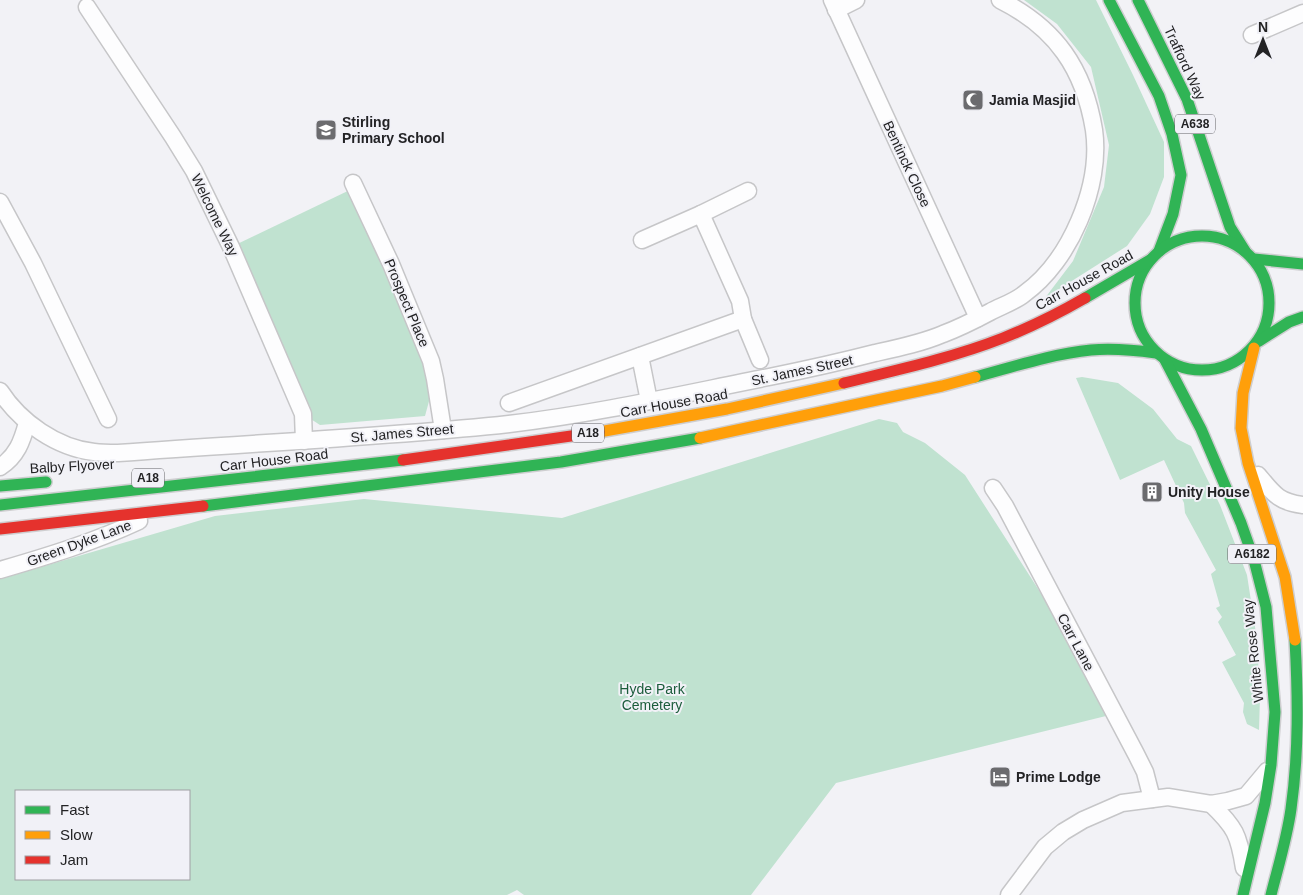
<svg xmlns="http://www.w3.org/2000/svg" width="1303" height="895" font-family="Helvetica,sans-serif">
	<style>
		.green { fill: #c0e2d0; fill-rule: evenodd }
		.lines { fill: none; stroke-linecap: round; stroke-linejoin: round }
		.street-casing { stroke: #c6c6c8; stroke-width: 19 }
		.fast-casing { stroke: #ceced0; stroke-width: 14 }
		.slow-casing { stroke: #ceced0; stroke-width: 14 }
		.jam-casing { stroke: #ceced0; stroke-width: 14 }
		.street { stroke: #fdfdfe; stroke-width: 16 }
		.fast { stroke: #30b455; stroke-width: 11 }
		.slow { stroke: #ff9f0a; stroke-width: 11 }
		.jam { stroke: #e5322d; stroke-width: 11 }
		.labels { text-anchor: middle; stroke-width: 4; stroke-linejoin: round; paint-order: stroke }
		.shield { fill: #f1f1f7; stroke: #616164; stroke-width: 1 }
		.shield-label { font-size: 12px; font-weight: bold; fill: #232325 }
		.street-label { font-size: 14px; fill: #232325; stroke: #f1f1f7 }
		.poi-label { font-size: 14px; font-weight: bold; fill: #232325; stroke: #f1f1f7; text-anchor: start }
		.park-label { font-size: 14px; fill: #1b5c3b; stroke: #f1f1f7 }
	</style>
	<rect width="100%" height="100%" fill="#f2f2f6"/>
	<g class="green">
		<path d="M1024,0H1096L1133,75L1164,142V177L1150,214L1127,246L1045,298L1073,261L1104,187L1109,145L1091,67L1057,24Z"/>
		<path d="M354,188L435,379L425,416L320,425L303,414L231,247Z"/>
		<path d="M1082,377L1118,383L1153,409L1177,439L1191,446L1220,505L1247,575L1257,640L1260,697L1259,730L1247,724L1243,712L1244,703L1222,662L1236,655L1218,622L1222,617L1216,608L1220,606L1211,574L1216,570L1185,513L1184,503L1164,460L1120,480L1076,378Z"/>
		<path d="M879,419L897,423L903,432L925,443L965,475L1096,679L1114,714L836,783L751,895H524L517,890L507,895H0V579L215,516L364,499L562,518ZM16,791H189V879H16Z"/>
	</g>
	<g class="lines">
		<g class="street-casing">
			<g id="street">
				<path d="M832,0L978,318"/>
				<path d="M87,7L173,137L194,171L231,247L303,414L304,441"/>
				<path d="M836,10L856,0"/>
				<path d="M1252,35L1303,13"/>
				<path d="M353,183L391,264L431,361L435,379L443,430"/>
				<path d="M0,202L33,263L108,419"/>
				<path d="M701,214L740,301L743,319L760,360"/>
				<path d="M642,240L701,214L748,191"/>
				<path d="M640,356L649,401"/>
				<path d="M0,391C20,422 57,448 94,452C102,453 110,453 118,453C248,443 379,438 509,424C596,414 683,394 769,377C804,370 840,362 875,353C898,348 922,343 943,334C959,328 975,320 990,312C1001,306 1014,302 1024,294C1070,261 1102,186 1094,130C1084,69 1056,28 1000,0"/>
				<path d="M509,403L743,319"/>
				<path d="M0,467C17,456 22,441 27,423"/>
				<path d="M1258,475C1273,493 1278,502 1303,505"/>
				<path d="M993,488L1005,506L1136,754L1145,772L1152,799"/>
				<path d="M0,570C48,556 94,542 139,521"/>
				<path d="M1211,804C1235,827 1239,835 1244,868"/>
				<path d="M1009,895L1045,847L1063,832L1083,820L1122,803L1168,797L1211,804L1228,801L1246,796L1267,771"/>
			</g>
		</g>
		<g class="fast-casing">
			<g id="fast">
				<path d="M1109,0L1159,96L1172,134L1181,175L1173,214L1159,251"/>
				<path d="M1138,0L1187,99L1230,227L1245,251"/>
				<circle cx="1202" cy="303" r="67"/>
				<path d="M1254,259L1303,264"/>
				<path d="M1085,298L1150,260"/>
				<path d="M1259,341L1289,322L1303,317"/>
				<path d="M1165,360L1201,429L1241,523L1254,560L1266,607L1275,712L1271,765L1265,803L1243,895"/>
				<path d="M975,377C1013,367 1051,354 1091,350C1113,348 1134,350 1156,353"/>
				<path d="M0,486L46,482"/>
				<path d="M0,505L403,460"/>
				<path d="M203,506L561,462L700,438"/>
				<path d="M1271,895C1278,867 1287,838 1291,809C1299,752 1298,696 1295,640"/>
			</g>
		</g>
		<g class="slow-casing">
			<g id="slow">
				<path d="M1254,348L1243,393L1241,428L1248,463L1285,577L1295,640"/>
				<path d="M599,432L727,409L844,383"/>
				<path d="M700,438L942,386L975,377"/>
			</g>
		</g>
		<g class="jam-casing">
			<g id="jam">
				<path d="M844,383C897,370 952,358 1003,338C1031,327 1059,313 1085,298"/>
				<path d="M403,460L599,432"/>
				<path d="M0,529L203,506"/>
			</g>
		</g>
		<use href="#street" class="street"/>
		<use href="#fast" class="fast"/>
		<use href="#slow" class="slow"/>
		<use href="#jam" class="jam"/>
	</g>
	<defs>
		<g id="mosque-square" transform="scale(1.125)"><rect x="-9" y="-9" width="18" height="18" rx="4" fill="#6b6b6e" stroke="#f1f1f7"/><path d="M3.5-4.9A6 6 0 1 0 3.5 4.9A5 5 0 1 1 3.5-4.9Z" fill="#fff"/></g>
		<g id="school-square" transform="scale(1.125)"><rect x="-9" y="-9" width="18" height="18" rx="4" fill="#6b6b6e" stroke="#f1f1f7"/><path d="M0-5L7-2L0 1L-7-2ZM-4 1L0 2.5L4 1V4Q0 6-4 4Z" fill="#fff"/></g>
		<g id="building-square" transform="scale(1.125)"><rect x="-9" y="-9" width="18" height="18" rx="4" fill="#6b6b6e" stroke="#f1f1f7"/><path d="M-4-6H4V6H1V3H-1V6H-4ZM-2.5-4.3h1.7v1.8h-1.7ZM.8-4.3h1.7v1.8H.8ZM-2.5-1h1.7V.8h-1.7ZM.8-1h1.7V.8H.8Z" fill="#fff"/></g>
		<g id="hotel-square" transform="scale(1.125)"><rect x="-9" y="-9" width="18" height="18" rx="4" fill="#6b6b6e" stroke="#f1f1f7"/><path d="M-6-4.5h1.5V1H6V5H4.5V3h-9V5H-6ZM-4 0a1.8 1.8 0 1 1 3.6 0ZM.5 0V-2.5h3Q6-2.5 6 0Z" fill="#fff"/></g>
	</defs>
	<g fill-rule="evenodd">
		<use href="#mosque-square" x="973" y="100"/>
		<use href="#school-square" x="326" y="130"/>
		<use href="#building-square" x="1152" y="492"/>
		<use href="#hotel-square" x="1000" y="777"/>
	</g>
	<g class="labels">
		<g class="shield">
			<rect x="1175" y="114.5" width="40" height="19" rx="4"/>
			<rect x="572" y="423.5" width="32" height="19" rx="4"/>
			<rect x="132" y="468.5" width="32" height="19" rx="4"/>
			<rect x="1228" y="544.5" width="48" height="19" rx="4"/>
		</g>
		<g class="shield-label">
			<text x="1195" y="128">A638</text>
			<text x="588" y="437">A18</text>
			<text x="148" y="482">A18</text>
			<text x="1252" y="558">A6182</text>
		</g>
		<g class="street-label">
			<text transform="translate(1185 63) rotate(65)" y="5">Trafford Way</text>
			<text transform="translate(907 164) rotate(65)" y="5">Bentinck Close</text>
			<text transform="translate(215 215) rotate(64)" y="5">Welcome Way</text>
			<text transform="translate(1084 280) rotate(-29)" y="5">Carr House Road</text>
			<text transform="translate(407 303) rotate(67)" y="5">Prospect Place</text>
			<text transform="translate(802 370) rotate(-12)" y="5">St. James Street</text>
			<text transform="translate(674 403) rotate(-10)" y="5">Carr House Road</text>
			<text transform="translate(402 433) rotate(-5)" y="5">St. James Street</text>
			<text transform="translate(274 460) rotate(-7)" y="5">Carr House Road</text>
			<text transform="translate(72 466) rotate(-3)" y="5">Balby Flyover</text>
			<text transform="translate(79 543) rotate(-20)" y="5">Green Dyke Lane</text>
			<text transform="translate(1076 642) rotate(62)" y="5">Carr Lane</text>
			<text transform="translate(1253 651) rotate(-96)" y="5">White Rose Way</text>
		</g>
		<g class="poi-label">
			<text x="989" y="105">Jamia Masjid</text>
			<text x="342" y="127">Stirling<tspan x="342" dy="16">Primary School</tspan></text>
			<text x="1168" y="497">Unity House</text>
			<text x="1016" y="782">Prime Lodge</text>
		</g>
		<g class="park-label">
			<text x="652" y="694">Hyde Park<tspan x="652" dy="16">Cemetery</tspan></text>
		</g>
	</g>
	<rect x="15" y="790" width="175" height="90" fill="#f1f1f7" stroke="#9f9fa3"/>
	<rect x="25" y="806" width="25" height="8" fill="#30b455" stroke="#9f9fa3"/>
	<text x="60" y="815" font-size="15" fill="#232325">Fast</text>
	<rect x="25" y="831" width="25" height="8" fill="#ff9f0a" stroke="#9f9fa3"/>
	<text x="60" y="840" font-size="15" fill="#232325">Slow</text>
	<rect x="25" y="856" width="25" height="8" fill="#e5322d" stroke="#9f9fa3"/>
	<text x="60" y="865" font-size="15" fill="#232325">Jam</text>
	<g transform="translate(1263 40)" stroke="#f1f1f7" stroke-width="4" paint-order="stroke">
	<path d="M0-4L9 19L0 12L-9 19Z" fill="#232325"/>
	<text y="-8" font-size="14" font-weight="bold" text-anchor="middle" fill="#232325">N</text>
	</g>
</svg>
